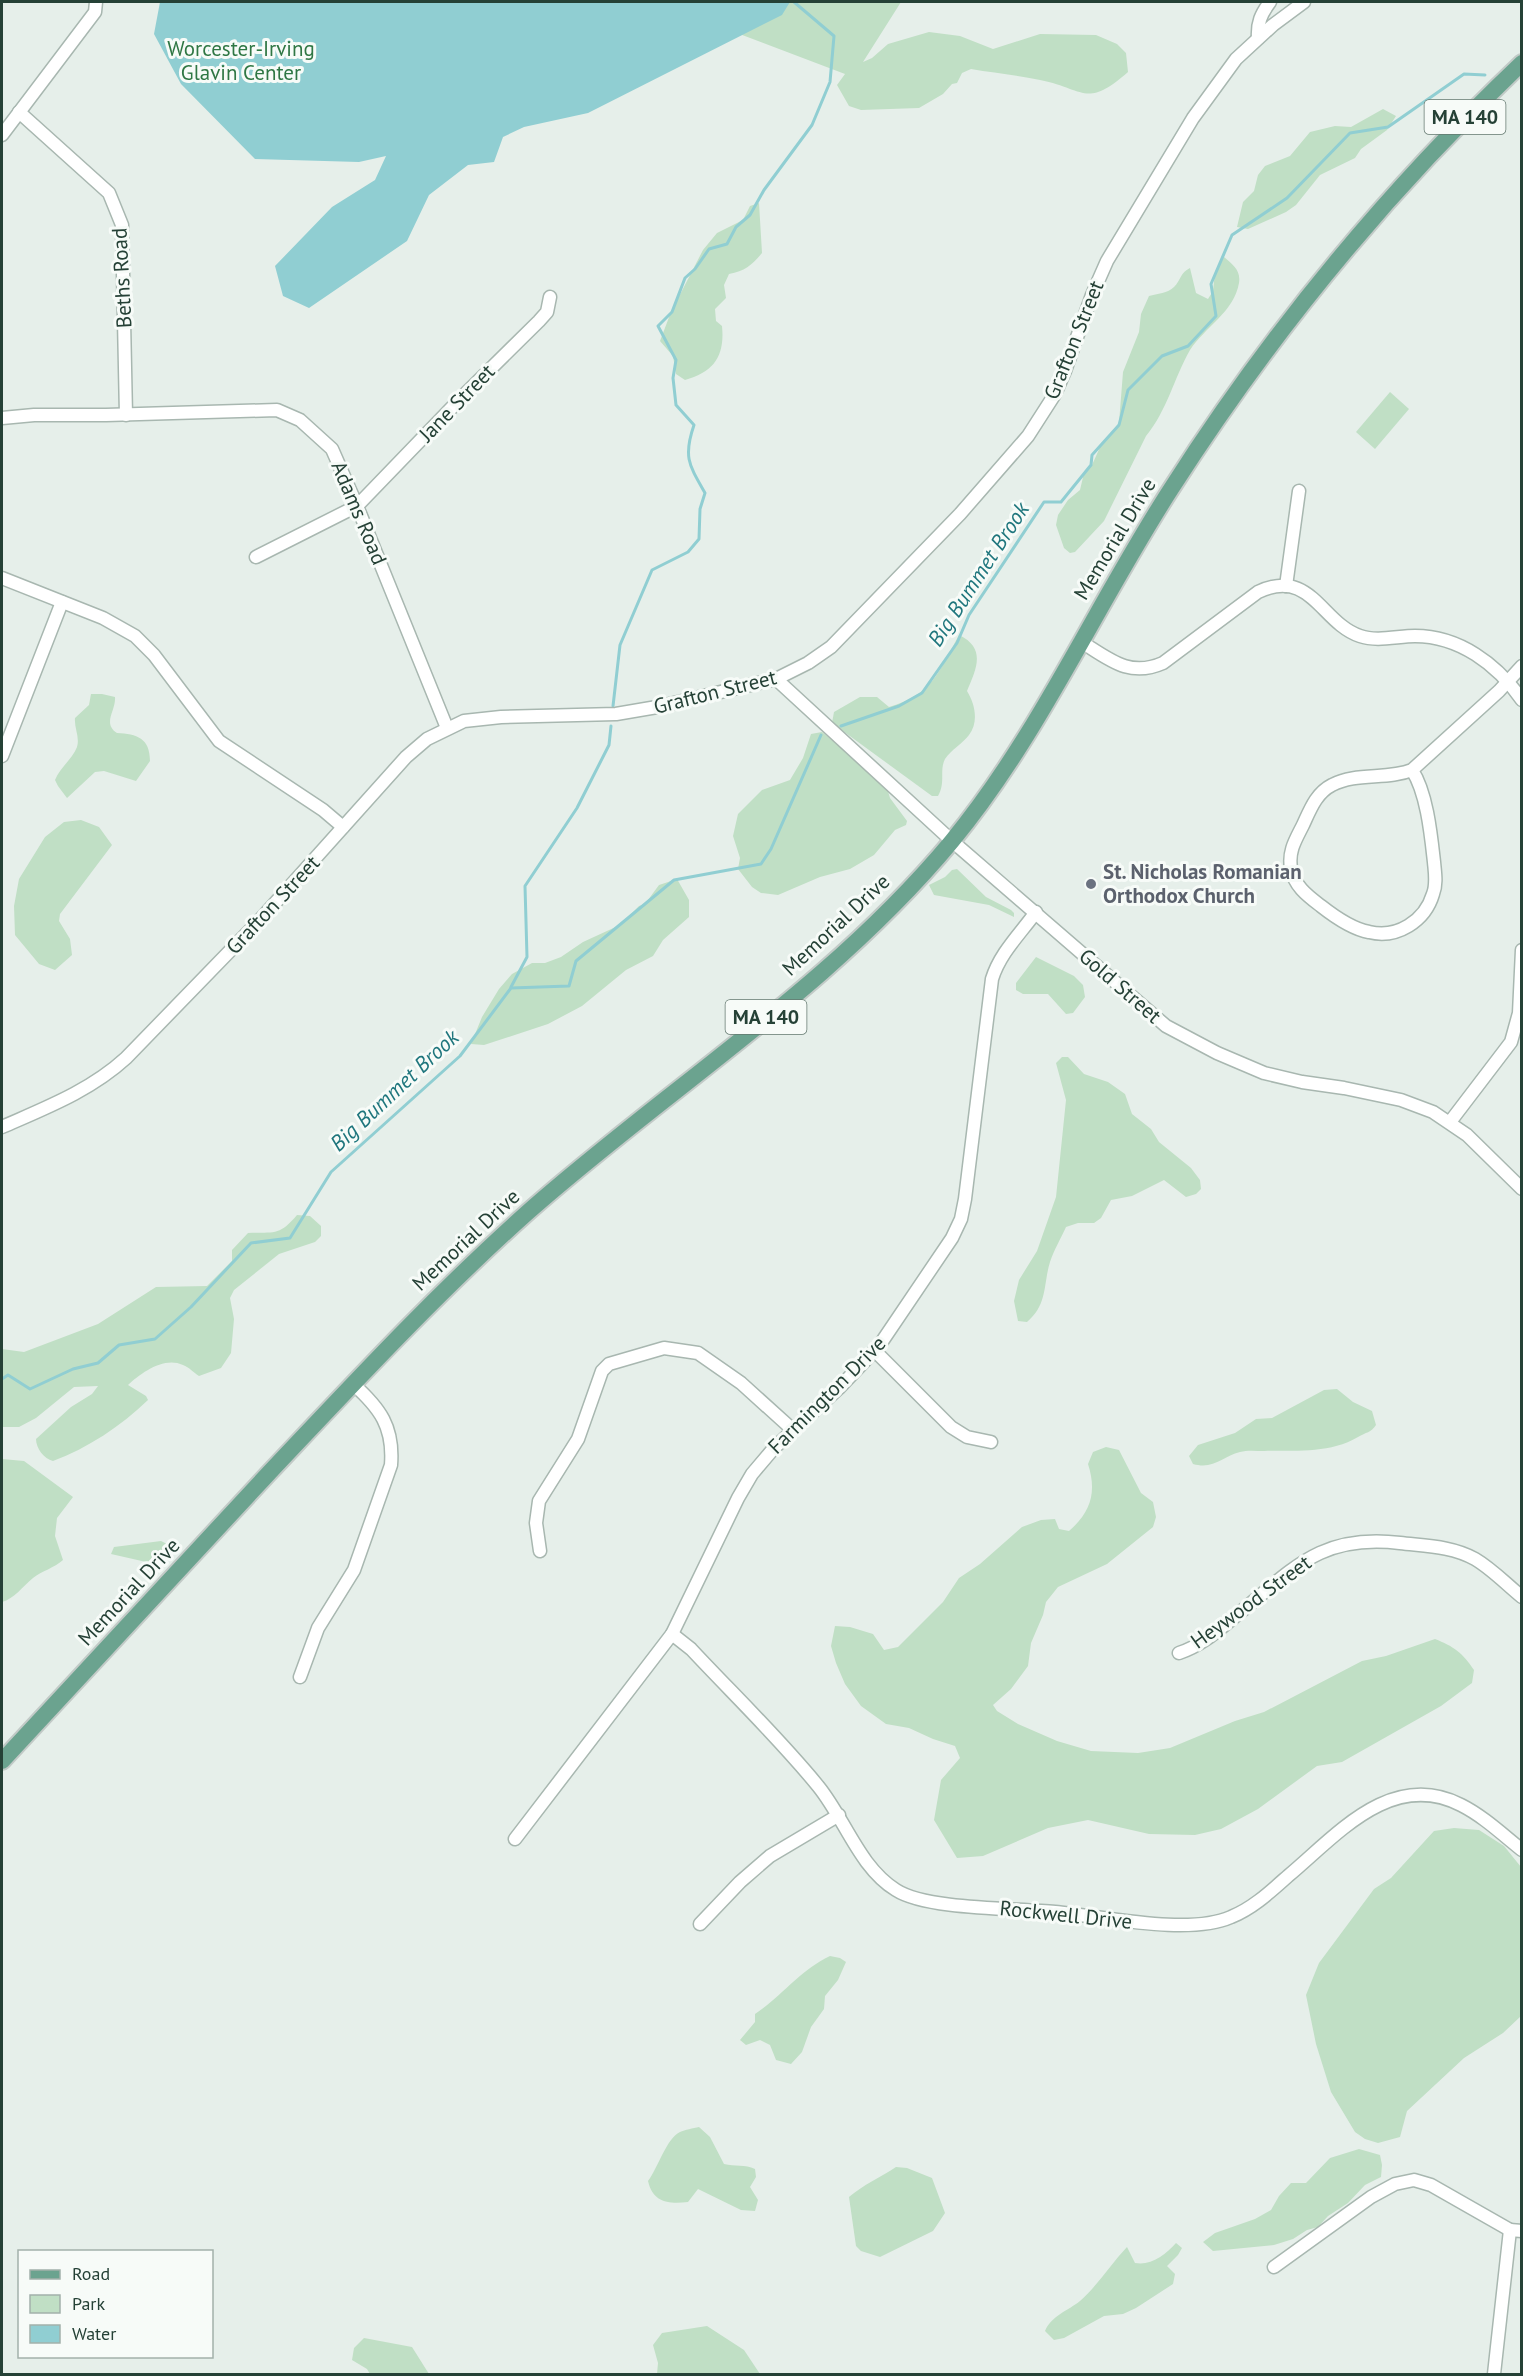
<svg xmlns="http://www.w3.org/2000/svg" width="1523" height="2376" font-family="'PT Sans',sans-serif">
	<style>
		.green { fill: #c0dfc5 }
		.water { fill: #90ced2 }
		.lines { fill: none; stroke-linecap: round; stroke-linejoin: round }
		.stream { stroke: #90ced2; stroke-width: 3 }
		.minor-casing { stroke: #a8b7b0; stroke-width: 15 }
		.major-casing { stroke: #c2cac7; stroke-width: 20 }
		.minor { stroke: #fff; stroke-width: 12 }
		.major { stroke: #6ba38f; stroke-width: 16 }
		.worship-dot { fill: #6b7280; stroke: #f7fbf8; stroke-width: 2 }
		.labels { text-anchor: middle; stroke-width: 6; stroke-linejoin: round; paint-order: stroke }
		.shield { fill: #f7fbf8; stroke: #647970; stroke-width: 1.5 }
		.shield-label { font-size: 20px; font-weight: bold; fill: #254136 }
		.park-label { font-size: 21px; fill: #2f7744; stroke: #f7fbf8 }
		.street-label { font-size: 21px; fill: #254136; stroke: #f7fbf8 }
		.worship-label { font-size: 21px; font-weight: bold; fill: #5b616d; stroke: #f7fbf8; text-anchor: start }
		.water-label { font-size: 22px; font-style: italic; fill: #1f767d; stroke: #f7fbf8 }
	</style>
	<rect width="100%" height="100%" fill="#e6efea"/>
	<g class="green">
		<path d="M655,2H901L863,62L872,58L888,44L929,32L960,36L993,49L1040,34L1096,35L1117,44L1126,53L1128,72C1086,109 1085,89 1040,80C1017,75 994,73 971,69L962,73L957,83L952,84L943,94L919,108L861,110L849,106L837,85L845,74Z"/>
		<path d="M1383,109L1396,116L1387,130L1361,149L1355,158L1320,175L1296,205L1286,212L1248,229L1237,227L1243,202L1254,191L1258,175L1265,166L1290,156L1310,132L1335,126L1351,127Z"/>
		<path d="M759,203L762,253C752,265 745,271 729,274L724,285L726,298L715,309L716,321L722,326C725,356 714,372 685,380L676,374L673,356L660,341L671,312L703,250L717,233L743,220L750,206Z"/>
		<path d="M1224,257C1233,265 1241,270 1239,283C1234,312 1205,327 1190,350C1174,378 1167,411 1146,436L1104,521L1075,552L1070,553L1064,548L1056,525L1058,515L1068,500L1080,490L1084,473L1092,465L1101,445L1119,423L1123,372L1139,332L1141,314L1149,296C1157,294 1168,293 1174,287C1181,280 1180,273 1190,268L1196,293L1208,299L1213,291L1215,272Z"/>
		<path d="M1390,392L1409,409L1375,449L1356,432Z"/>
		<path d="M959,635C986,648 977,668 967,691C975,704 979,722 969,735C962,744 951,750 945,759C939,771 946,782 938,796H932L832,723L834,712L860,697H877L889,707C933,694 938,673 959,635Z"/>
		<path d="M91,694H102L115,697C116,711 102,723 117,733C137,734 150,738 150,761L136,781L104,771L95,772L67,798L58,786L55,780C60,767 72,760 77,747C80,737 74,728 75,718L89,705Z"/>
		<path d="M822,732L886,785L890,798L907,821L906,825L895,830L874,855L850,869L820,877L778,895L761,893L752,887L738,869L740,858L733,836L738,814L762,790L790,780L803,758L811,734Z"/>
		<path d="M81,820L99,827L112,845L60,914L59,921L70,939L72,955L55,970L39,964L15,935L14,906L19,879L45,837L64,822Z"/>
		<path d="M957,869L986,897L1011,910L1014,913V917L989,905L934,895L929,885L945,877L952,870Z"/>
		<path d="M677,879L689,900V917L663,940L653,956L626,970L582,1006L548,1024L484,1045L471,1044L482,1017L499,989L512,974L532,963H545L561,957L583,942L620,925L639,906L645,904L659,885Z"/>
		<path d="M1036,957L1074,976L1083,985L1085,997L1073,1013L1066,1014L1048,994H1023L1016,990V983Z"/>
		<path d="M1062,1057H1068L1084,1074L1108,1082L1125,1094L1132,1114L1151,1129L1159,1142L1191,1168L1200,1180L1201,1189L1196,1194L1186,1197L1164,1180L1132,1196L1111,1200L1101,1218L1094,1223H1078L1066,1227C1061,1238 1054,1250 1050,1262C1043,1285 1048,1304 1027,1322L1018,1321L1014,1301L1019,1280L1037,1251L1056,1197L1066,1100L1056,1063Z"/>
		<path d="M297,1215L310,1216L321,1226V1236L315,1242L279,1254L234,1290L230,1298L234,1319L231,1353L221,1368L199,1376C194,1373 189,1367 183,1365C164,1356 141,1373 128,1385L146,1396L148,1400C121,1426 88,1448 53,1461C44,1459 36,1448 36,1439L71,1407L92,1394L98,1386L74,1387L36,1418L19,1427H2V1349L24,1352L98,1324L156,1287L207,1286L232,1261V1250L248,1233C275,1232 279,1236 297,1215Z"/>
		<path d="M1337,1389L1353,1402L1372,1411L1376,1425C1371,1433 1366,1432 1358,1437C1329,1454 1296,1450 1264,1451C1256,1451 1247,1450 1240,1452C1223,1456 1214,1470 1193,1464L1189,1456L1198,1445L1235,1433L1256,1419L1272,1418L1324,1390Z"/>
		<path d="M1106,1447L1119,1450L1141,1493L1153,1502L1156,1517L1153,1527L1107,1564L1058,1587L1046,1602L1043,1615L1031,1643L1028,1666L1011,1689L993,1705L997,1711L1018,1724L1057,1741L1091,1751L1138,1753L1170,1748L1235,1721L1264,1712L1362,1661L1386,1656L1435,1639C1453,1646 1463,1653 1474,1670L1472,1683L1441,1706L1342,1762L1317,1766L1258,1809L1221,1829L1195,1835L1149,1834L1088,1820L1048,1828L983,1856L957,1858L934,1820L941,1780L960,1758L955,1746L933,1739L909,1728L886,1724L861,1706L845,1684L836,1663L831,1646L835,1626L850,1627L873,1634L884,1650L898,1647L943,1602L959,1578L980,1564L1022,1527L1041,1520L1055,1519L1059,1529L1069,1531C1091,1512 1097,1492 1088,1464L1093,1452Z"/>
		<path d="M2,1459L24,1461L73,1497L57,1518L55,1536L63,1560C54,1568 42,1571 33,1578C23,1586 14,1599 2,1602Z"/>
		<path d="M161,1541L169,1545V1549L155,1564L111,1554L114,1547Z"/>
		<path d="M1454,1828L1479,1830L1504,1846L1521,1867V2016L1503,2033L1464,2058L1407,2111L1400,2137L1378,2143L1365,2139L1355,2132L1331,2092L1316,2044L1306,1995L1319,1963L1374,1889L1391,1878L1434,1831Z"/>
		<path d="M830,1956L840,1958L846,1962L838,1980L825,1996L824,2009L811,2027L802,2052L791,2064L776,2060L770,2045L760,2040L746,2045L740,2040L755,2022V2014C782,1996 800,1970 830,1956Z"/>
		<path d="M699,2127L710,2137L724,2164C735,2167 745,2164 755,2169L756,2177L750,2187L758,2200L755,2211L741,2210L698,2189L688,2202C669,2204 653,2203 648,2181C658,2168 666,2139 680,2132C685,2130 693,2128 699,2127Z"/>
		<path d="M1359,2149L1380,2155L1382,2165L1381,2177L1365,2185L1348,2203L1328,2216L1318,2227L1307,2230L1293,2239L1274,2245L1213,2251L1203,2242L1215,2233L1255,2219L1271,2210L1279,2196L1291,2183H1306L1330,2158Z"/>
		<path d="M896,2167L907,2168L932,2178L945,2213L933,2231L880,2257L861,2251L856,2246L849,2197C863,2185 881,2177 896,2167Z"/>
		<path d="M1176,2243L1182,2248L1178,2255L1167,2266L1175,2274L1173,2284L1136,2308L1123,2314L1104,2316L1064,2338L1054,2340L1045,2331C1051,2316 1069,2310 1080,2301C1098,2285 1111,2264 1127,2247L1135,2263C1151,2266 1165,2255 1176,2243Z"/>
		<path d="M707,2326L744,2350L760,2374H657L658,2363L653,2345L662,2333Z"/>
		<path d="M364,2338L412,2347L429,2374H370L367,2369L352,2360L354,2348Z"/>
	</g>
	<path class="water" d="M160,2H790L782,15L588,113L524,127L503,137L494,162L468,165L429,195L407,241L309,308L283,296L275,266L332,207L375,180L386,156L359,162L255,159L181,84L154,34Z"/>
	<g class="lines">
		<g class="stream">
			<path d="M613,706L620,645L652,570L688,552L699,539L700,509L705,493C689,465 683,457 694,425L676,405L673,378L676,360L658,326L672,312L685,278L695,269L709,249L727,244L736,227L750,215L764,190L812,125L830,82L834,36L794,2"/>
			<path d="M841,726L899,706L922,693L957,643L969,615L1044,502H1061L1091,465L1092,455L1119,425L1128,390L1162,356L1188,346L1216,316L1211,284L1232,235L1287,198L1350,133L1388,127L1464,74L1485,75"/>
			<path d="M511,987L527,957L525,886L577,808L609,745L611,726"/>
			<path d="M2,1379L8,1375L30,1389L73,1369L98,1363L119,1345L155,1339L191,1307L251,1243L290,1238L331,1172L460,1056L511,988L569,986L576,961L674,880L761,864L771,849L821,735"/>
		</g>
		<g class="minor-casing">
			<g id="minor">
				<path d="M1258,38C1257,23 1261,14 1270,2"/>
				<path d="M19,112L109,193L122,225L126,415"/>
				<path d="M2,135L95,12L96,2"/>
				<path d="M2,418L34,415H106L277,410L300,420L332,449L357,506L447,728"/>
				<path d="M256,557L357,506L465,394L539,321L547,312L550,297"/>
				<path d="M2,578L103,618L135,636L154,655L219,741L323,810L343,827"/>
				<path d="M1286,586L1299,491"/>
				<path d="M1080,641C1109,659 1129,678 1163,663L1258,592C1311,567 1321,623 1360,636C1377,642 1398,636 1415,636C1459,636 1497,664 1522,700"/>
				<path d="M776,679L952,841L1166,1026L1217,1053L1264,1073L1302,1082L1344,1088L1401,1100L1433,1112L1467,1135L1522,1189"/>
				<path d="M2,756L62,602"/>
				<path d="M1412,770C1427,793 1431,835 1434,862C1435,873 1437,884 1433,894C1425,921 1397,939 1369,932C1352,929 1335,917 1321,906C1308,896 1294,886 1291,868C1288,851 1296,839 1303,825C1310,810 1316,793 1332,785C1356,772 1387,780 1412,770L1499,691L1522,666"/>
				<path d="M1450,1122L1511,1042L1519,1013L1522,950"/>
				<path d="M2,1127C45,1108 90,1091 126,1058L258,922L406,757L427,739L464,721L501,717L616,714L657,707L776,679L808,663L831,647L960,514L1028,436L1055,394L1065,371L1092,295L1107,261L1193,118L1236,59L1273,25L1304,2"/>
				<path d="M875,1351L951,1427L967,1437L991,1442"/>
				<path d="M540,1551L536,1523L539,1501L578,1439L602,1371L609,1364L664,1348L698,1353L741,1383L793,1430"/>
				<path d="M672,1634L691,1649C733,1694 779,1738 818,1786C845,1819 859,1867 896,1890C927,1910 1016,1908 1055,1912C1102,1916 1188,1936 1231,1917C1253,1908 1270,1892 1288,1876C1336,1836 1391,1769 1461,1805C1483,1816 1502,1834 1522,1850"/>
				<path d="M1179,1653C1200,1646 1215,1633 1232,1619C1291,1572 1318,1533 1400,1543C1425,1546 1452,1546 1475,1559C1492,1569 1506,1584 1522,1597"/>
				<path d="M300,1677L318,1628L354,1570L391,1465C394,1427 380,1408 353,1384"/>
				<path d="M515,1839L672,1634L738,1498L752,1474L774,1448L839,1388L879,1346L952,1238L961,1219L965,1199L992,979C1000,953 1020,934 1036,912"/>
				<path d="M700,1924L740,1882L770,1856L839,1815"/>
				<path d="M1274,2267L1371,2197L1395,2184L1414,2180L1431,2185L1510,2230"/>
				<path d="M1494,2374L1510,2230L1522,2231"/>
			</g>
		</g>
		<g class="major-casing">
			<path id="major" d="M2,1761C90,1666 179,1570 268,1474C352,1385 436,1294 528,1212C668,1088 831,987 952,841C1040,734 1096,605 1171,489C1270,334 1388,190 1522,63"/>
		</g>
		<use href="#minor" class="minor"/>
		<use href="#major" class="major"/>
	</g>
	<circle class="worship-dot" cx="1091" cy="884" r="6"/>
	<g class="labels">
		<g class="shield">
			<rect x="1424.5" y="100" width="81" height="34" rx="4.5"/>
			<rect x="725.5" y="1000" width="81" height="34" rx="4.5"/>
		</g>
		<g class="shield-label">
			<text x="1465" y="124">MA 140</text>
			<text x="766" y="1024">MA 140</text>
		</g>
		<g class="park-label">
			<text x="241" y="56">Worcester-Irving<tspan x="241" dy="24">Glavin Center</tspan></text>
		</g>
		<g class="street-label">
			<text transform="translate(122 278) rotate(-93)" y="7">Beths Road</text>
			<text transform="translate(1074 340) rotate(-68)" y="7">Grafton Street</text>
			<text transform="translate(457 403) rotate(-46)" y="7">Jane Street</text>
			<text transform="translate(359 513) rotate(67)" y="7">Adams Road</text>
			<text transform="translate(1115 539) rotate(-59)" y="7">Memorial Drive</text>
			<text transform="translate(715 692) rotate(-14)" y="7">Grafton Street</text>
			<text transform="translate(273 905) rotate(-47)" y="7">Grafton Street</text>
			<text transform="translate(836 925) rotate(-43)" y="7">Memorial Drive</text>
			<text transform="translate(1120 986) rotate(41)" y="7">Gold Street</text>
			<text transform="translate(466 1240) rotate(-43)" y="7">Memorial Drive</text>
			<text transform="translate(827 1395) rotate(-45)" y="7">Farmington Drive</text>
			<text transform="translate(129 1592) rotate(-47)" y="7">Memorial Drive</text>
			<text transform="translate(1251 1602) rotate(-36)" y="7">Heywood Street</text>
			<text transform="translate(1066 1915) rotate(6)" y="7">Rockwell Drive</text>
		</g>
		<g class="worship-label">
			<text x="1103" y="879">St. Nicholas Romanian<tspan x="1103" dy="24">Orthodox Church</tspan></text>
		</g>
		<g class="water-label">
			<text transform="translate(978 574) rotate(-57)" y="8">Big Bummet Brook</text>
			<text transform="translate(394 1090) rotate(-43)" y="8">Big Bummet Brook</text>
		</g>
	</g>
	<rect width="1523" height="2376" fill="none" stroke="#254136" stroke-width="6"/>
	<rect x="18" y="2250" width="195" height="108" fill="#f7fbf8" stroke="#a3b1aa" stroke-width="1.5"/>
	<rect x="30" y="2270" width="30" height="9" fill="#6ba38f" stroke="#a3b1aa" stroke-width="1.5"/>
	<text x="72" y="2280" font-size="18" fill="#254136">Road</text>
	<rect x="30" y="2295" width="30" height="18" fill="#c0dfc5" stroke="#a3b1aa" stroke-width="1.5"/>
	<text x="72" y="2310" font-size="18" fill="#254136">Park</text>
	<rect x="30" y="2325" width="30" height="18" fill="#90ced2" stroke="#a3b1aa" stroke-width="1.5"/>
	<text x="72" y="2340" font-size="18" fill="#254136">Water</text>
</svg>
